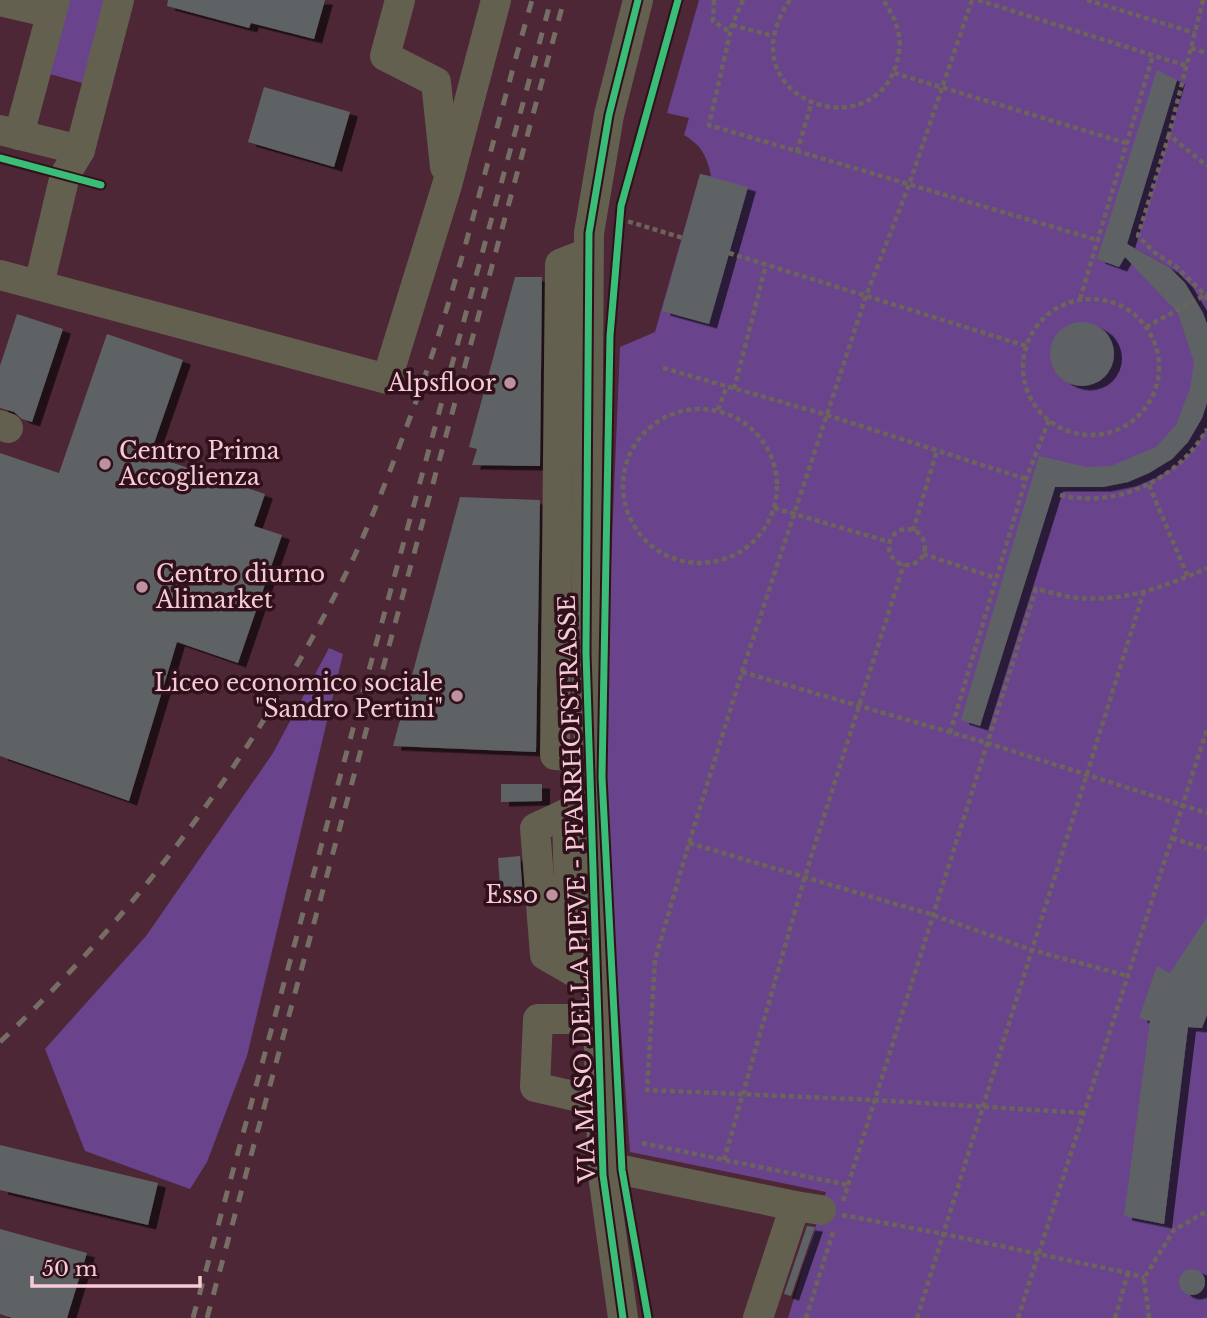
<svg xmlns="http://www.w3.org/2000/svg" width="1207" height="1318" font-family="'Libre Baskerville',serif">
	<style>
		.green { fill: #69448c }
		.building { fill: #5e6265; filter: url(#shadow) }
		.lines { fill: none; stroke-linecap: round; stroke-linejoin: round }
		.path { stroke: #6c635c; stroke-width: 4.5; stroke-dasharray: 5 3.5; stroke-linecap: butt }
		.minor { stroke: #636050; stroke-width: 30 }
		.rail { stroke: #766d65; stroke-width: 5; stroke-dasharray: 12 12; stroke-linecap: butt }
		.cycleway-casing { stroke: #30111b; stroke-width: 11 }
		.cycleway { stroke: #3abd76; stroke-width: 7 }
		.poi-dot { fill: #bb929d; stroke: #30111b; stroke-width: 2.5 }
		.labels { text-anchor: middle; stroke-width: 7; stroke-linejoin: round; paint-order: stroke }
		.poi-label { font-size: 23px; fill: #f6cbd5; stroke: #30111b; text-anchor: end }
		.street-label { font-size: 23px; fill: #f6cbd5; stroke: #30111b }
	</style>
	<defs>
		<filter id="shadow"><feDropShadow dx="8" dy="4.5" stdDeviation="0" flood-color="#0009"/></filter>
	</defs>
	<rect width="100%" height="100%" fill="#4d2735"/>
	<g class="green">
		<path d="M62,0H109L86,84L42,72Z"/>
		<path d="M699,0H1207V1318H788L826,1192L630,1152L602,777L620,347L655,332L700,174L711,176C707,156 702,146 684,135L689,118L667,113Z"/>
		<path d="M329,648L343,654L247,1056L207,1162L190,1189L85,1151L45,1049L146,936L273,753Z"/>
	</g>
	<g class="building">
		<path d="M168,0H325L314,39L251,23L249,28L167,6Z"/>
		<path d="M1157,70L1177,80L1127,244L1170,268L1185,283L1203,313L1207,324V403L1202,418L1188,442L1172,459L1149,473L1128,482L1103,487H1055L980,726L961,720L1039,456L1086,467L1111,466L1156,447L1176,425L1190,389L1194,362L1178,313L1125,257L1119,267L1097,259Z"/>
		<path d="M264,87L350,112L334,167L248,142Z"/>
		<path d="M700,174L748,187L709,324L662,311Z"/>
		<path d="M515,277H542L540,466L472,465L477,449L469,447Z"/>
		<path d="M17,314L63,329L32,422L22,419L14,412L0,408V366Z"/>
		<circle cx="1082" cy="354" r="32"/>
		<path d="M107,334L183,360L150,455L265,494L254,526L282,535L238,663L177,642L129,801L0,756V453L59,473Z"/>
		<path d="M460,497L540,500L536,752L393,746Z"/>
		<path d="M501,784H542V801L501,802Z"/>
		<path d="M520,856L523,899L501,901L498,858Z"/>
		<path d="M1207,917V1015L1202,1028L1188,1027L1164,1224L1124,1216L1150,1021L1139,1018L1157,966L1170,973Z"/>
		<path d="M0,1145L158,1183L148,1225L0,1190Z"/>
		<path d="M807,1226L815,1227L791,1296L784,1294Z"/>
		<path d="M0,1229L87,1253L67,1318H12L0,1314Z"/>
		<circle cx="1192" cy="1282" r="13"/>
	</g>
	<g class="lines">
		<g class="path">
			<path d="M714,0L713,21L731,33"/>
			<path d="M743,0L732,25L709,125L1097,240"/>
			<path d="M790,0C724,95 869,151 896,65C904,40 898,21 883,0"/>
			<path d="M972,0L909,185L866,296L742,672L689,843L655,960L647,1090L875,1100L1084,1113"/>
			<path d="M978,0L1187,66"/>
			<path d="M1087,0L1195,33"/>
			<path d="M1203,0L1169,135L1207,166"/>
			<path d="M732,25L773,36"/>
			<path d="M1191,48L1207,53"/>
			<path d="M894,73L1126,143"/>
			<path d="M1169,135L1138,236L1154,252L1178,268L1205,295L1207,301"/>
			<path d="M797,152L811,104"/>
			<path d="M620,219L683,238"/>
			<path d="M729,253L1026,346"/>
			<path d="M1080,299L1153,55"/>
			<circle cx="1091" cy="367" r="68"/>
			<path d="M1146,327L1207,294"/>
			<path d="M663,368L827,415L1026,479"/>
			<path d="M734,389L766,265"/>
			<circle cx="700" cy="486" r="77"/>
			<path d="M718,410L727,386"/>
			<path d="M1149,485L1188,577"/>
			<path d="M1060,495C1117,509 1179,479 1207,429"/>
			<path d="M774,508L890,542"/>
			<circle cx="907" cy="547" r="18"/>
			<path d="M913,531L937,450"/>
			<path d="M923,554L996,578"/>
			<path d="M742,672L987,743L1207,813"/>
			<path d="M950,733L1026,479L1049,420"/>
			<path d="M1172,838L1207,849"/>
			<path d="M689,843L933,915L1032,950L1128,976"/>
			<path d="M642,1143L848,1185"/>
			<path d="M724,1160L805,876L904,564"/>
			<path d="M843,1201L1036,589C1050,592 1065,597 1079,598C1124,602 1167,586 1207,568"/>
			<path d="M842,1215L944,1234L1128,1273L1144,1278"/>
			<path d="M806,1318L833,1232"/>
			<path d="M917,1318L1144,591"/>
			<path d="M1018,1318L1207,729"/>
			<path d="M1115,1318L1128,1273"/>
			<path d="M1149,1318L1144,1278L1174,1230L1207,1211"/>
		</g>
		<g class="minor">
			<path d="M400,0L385,56L436,82L445,167"/>
			<path d="M0,1L51,13"/>
			<path d="M0,130L80,150"/>
			<path d="M19,135L55,0"/>
			<path d="M588,253L560,264L555,755L590,757"/>
			<path d="M0,275L387,379L447,185L496,0"/>
			<path d="M39,285L65,175L80,150L119,0"/>
			<path d="M0,425L8,428"/>
			<path d="M591,802L535,828L545,955L597,985"/>
			<path d="M567,813L571,970"/>
			<path d="M598,1019H538L535,1087L600,1102"/>
			<path d="M622,1170L795,1206L758,1318"/>
			<path d="M795,1206L821,1210"/>
			<path d="M623,1318L603,1175L586,653L589,233L609,115L638,0"/>
		</g>
		<g class="rail">
			<path d="M0,1042C146,904 266,739 354,557C378,505 398,450 418,396C464,267 494,132 532,0"/>
			<path d="M193,1318L551,0"/>
			<path d="M207,1318L564,0"/>
		</g>
		<g class="cycleway-casing">
			<g id="cycleway">
				<path d="M0,158L101,185"/>
				<path d="M623,1318L603,1175L586,653L589,233L609,115L638,0"/>
				<path d="M648,1318L622,1170L602,777L610,336L621,206L678,0"/>
			</g>
		</g>
		<use href="#cycleway" class="cycleway"/>
	</g>
	<g class="poi-dot">
		<circle cx="510" cy="383" r="7"/>
		<circle cx="105" cy="464" r="7"/>
		<circle cx="142" cy="587" r="7"/>
		<circle cx="457" cy="696" r="7"/>
		<circle cx="552" cy="895" r="7"/>
	</g>
	<g class="labels">
		<g class="poi-label">
			<text x="496" y="391">Alpsfloor</text>
			<text x="119" y="459" text-anchor="start">Centro Prima<tspan x="119" dy="26">Accoglienza</tspan></text>
			<text x="156" y="582" text-anchor="start">Centro diurno<tspan x="156" dy="26">Alimarket</tspan></text>
			<text x="443" y="691">Liceo economico sociale<tspan x="443" dy="26">"Sandro Pertini"</tspan></text>
			<text x="538" y="903">Esso</text>
		</g>
		<g class="street-label">
			<text transform="translate(577 889) rotate(-92)" y="8">VIA MASO DELLA PIEVE - PFARRHOFSTRASSE</text>
		</g>
	</g>
	<path d="M32 1276v10h168v-10" fill="none" stroke="#f6cbd5" stroke-width="3.5"/>
	<text x="42" y="1276" font-size="21" fill="#f6cbd5" stroke="#30111b" stroke-width="5" paint-order="stroke">50 m</text>
</svg>
